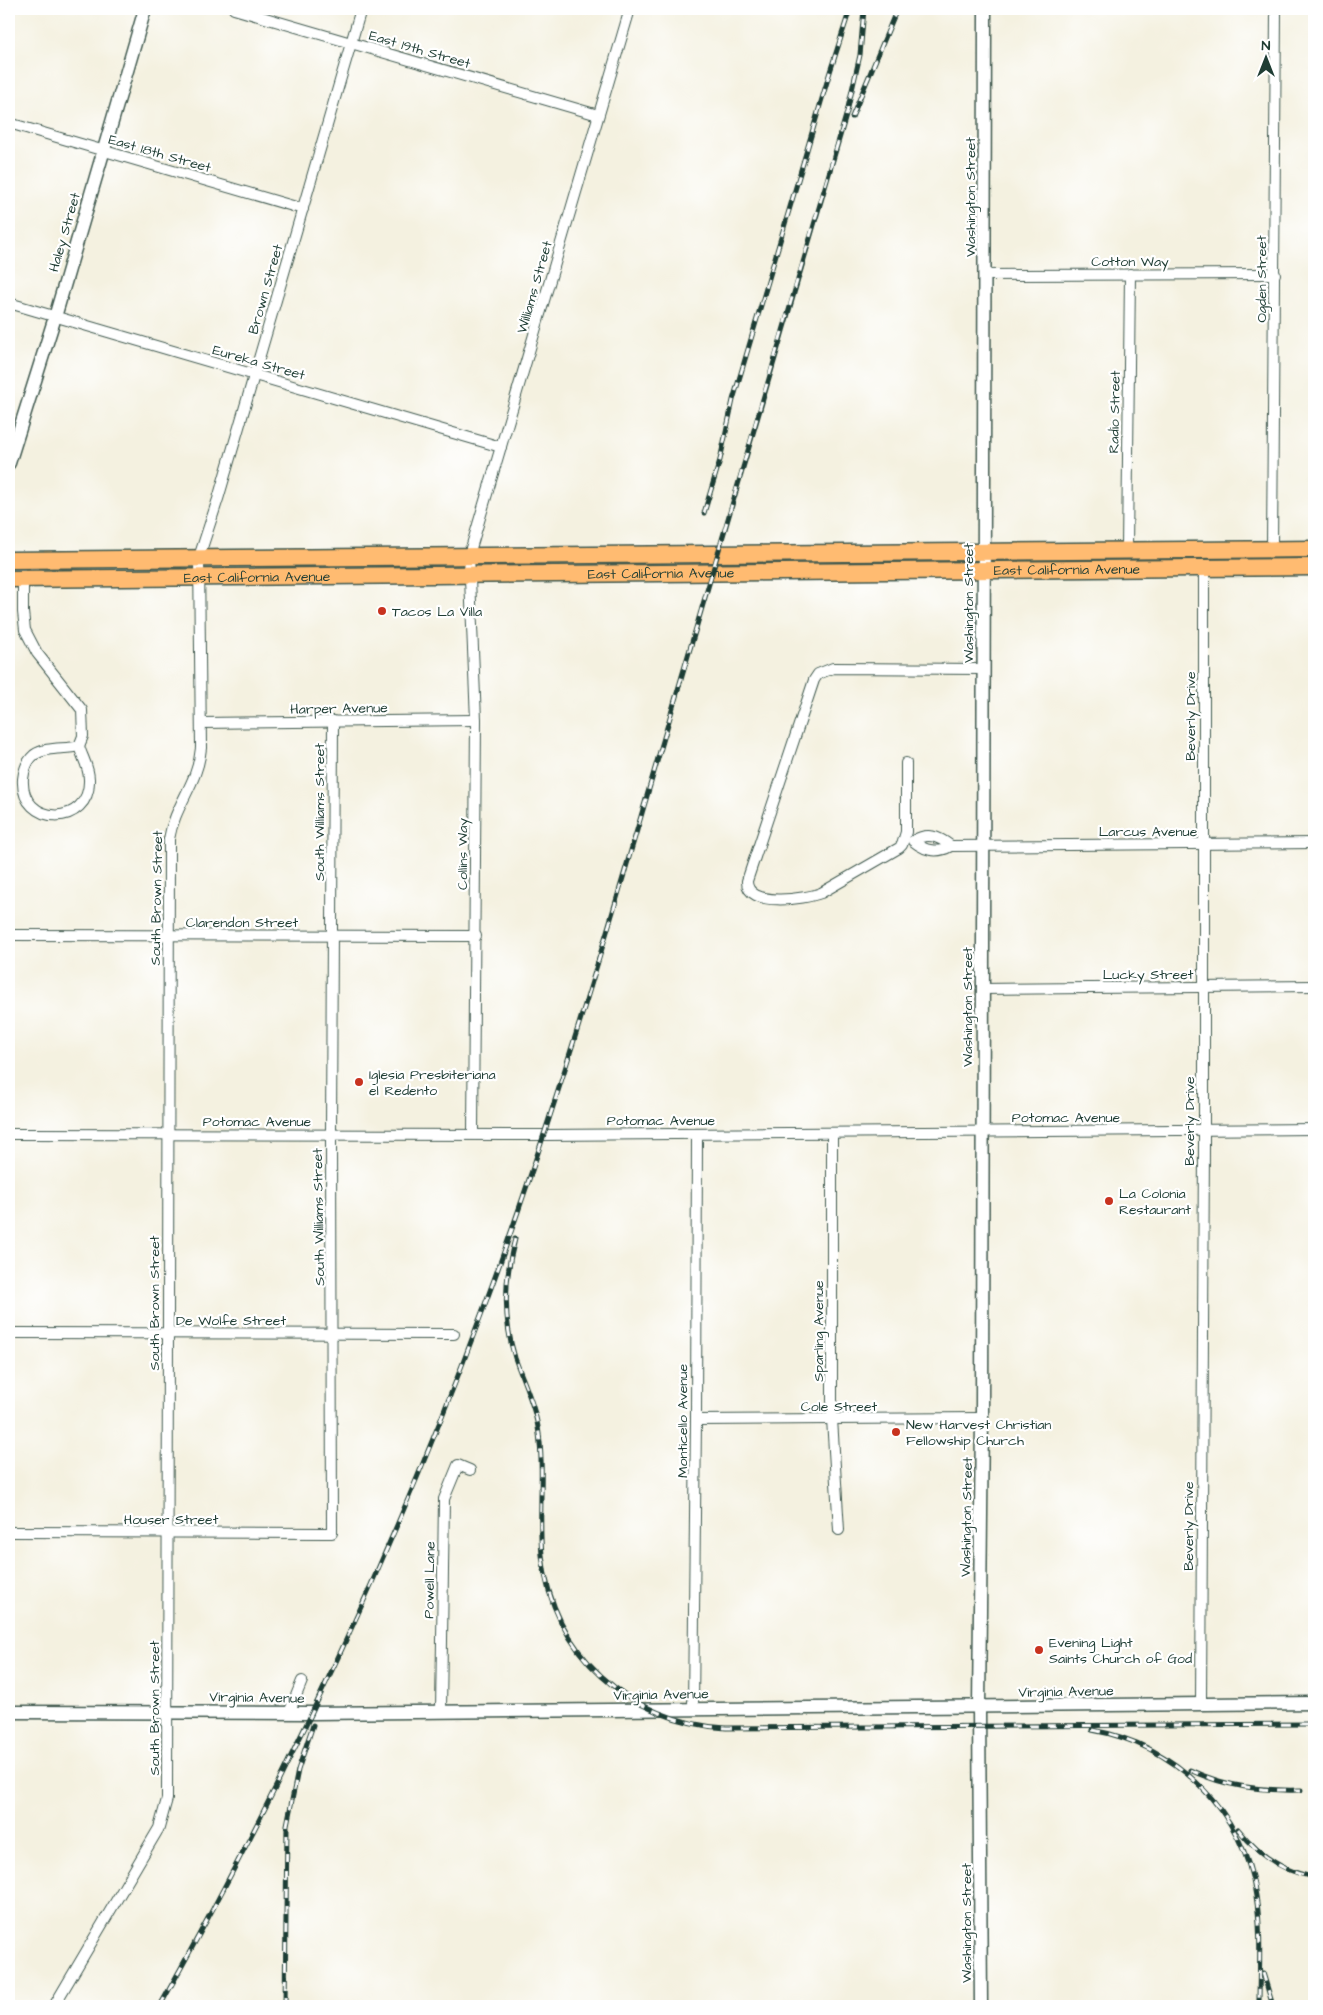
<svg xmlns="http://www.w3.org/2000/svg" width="1323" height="2015" font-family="'Architects Daughter',sans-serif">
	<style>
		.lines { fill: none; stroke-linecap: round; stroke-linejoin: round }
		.minor-casing { stroke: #3f584e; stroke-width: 12 }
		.tertiary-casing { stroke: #3f584e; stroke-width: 15 }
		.primary-casing { stroke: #3f584e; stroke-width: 19 }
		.minor { stroke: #fff; stroke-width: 10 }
		.tertiary { stroke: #fff; stroke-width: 12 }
		.primary { stroke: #ffbb71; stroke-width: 16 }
		.rail-casing { stroke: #1f3d34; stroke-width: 5 }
		.rail { stroke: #fff; stroke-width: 3; stroke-dasharray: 9; stroke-linecap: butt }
		.poi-dot { fill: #c8321e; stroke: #fff; stroke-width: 2 }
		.labels { text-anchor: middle; stroke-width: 4.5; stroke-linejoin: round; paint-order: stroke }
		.street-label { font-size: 14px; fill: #1f3d34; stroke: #fff }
		.poi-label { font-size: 14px; fill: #1f3d34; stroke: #fff; text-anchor: start }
	</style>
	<rect width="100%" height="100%" fill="#fff"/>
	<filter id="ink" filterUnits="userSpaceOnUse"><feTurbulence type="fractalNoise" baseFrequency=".02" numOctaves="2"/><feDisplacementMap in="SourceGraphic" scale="10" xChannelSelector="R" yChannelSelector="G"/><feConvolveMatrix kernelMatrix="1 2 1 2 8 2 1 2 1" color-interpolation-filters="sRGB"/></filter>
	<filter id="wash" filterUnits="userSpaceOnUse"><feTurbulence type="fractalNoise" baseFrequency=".0096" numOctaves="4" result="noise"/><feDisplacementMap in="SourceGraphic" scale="20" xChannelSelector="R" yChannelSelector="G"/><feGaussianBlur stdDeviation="1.12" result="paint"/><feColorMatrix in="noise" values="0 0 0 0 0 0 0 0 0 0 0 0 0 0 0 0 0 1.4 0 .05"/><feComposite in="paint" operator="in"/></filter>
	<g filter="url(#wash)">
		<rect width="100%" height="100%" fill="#f4f1e0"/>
	</g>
	<g filter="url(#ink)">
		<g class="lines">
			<g class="minor-casing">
				<g id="minor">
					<path d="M234,9L598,115"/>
					<path d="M9,123L303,209"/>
					<path d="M985,275L1275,274"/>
					<path d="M9,303L501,447"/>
					<path d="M1272,549L1276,9"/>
					<path d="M1127,550L1130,274"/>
					<path d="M23,579V612L25,630L37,653L82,710L83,736L79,746"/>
					<path d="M201,723L476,720"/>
					<path d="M79,746C82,757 89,767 89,779C91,828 20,827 23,779C24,770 27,761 34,755C47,746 65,750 79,746Z"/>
					<path d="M906,763V832L902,845L899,848L821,893C805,899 746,908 747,881L814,680L818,674L833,668L983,669"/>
					<path d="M951,846C938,836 927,832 913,841C925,851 937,854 951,846L1314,843"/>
					<path d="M9,935L476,936"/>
					<path d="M982,989L1314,986"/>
					<path d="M832,1133V1419L839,1530"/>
					<path d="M9,1134L545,1135L1314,1129"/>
					<path d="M473,1134L476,720L469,555L630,9"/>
					<path d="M9,1333L454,1334"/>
					<path d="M696,1420L982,1418"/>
					<path d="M9,1532L332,1533L331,1135L333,721"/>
					<path d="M1201,1704L1204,1145V568"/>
					<path d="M693,1709L696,1420L697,1134"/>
					<path d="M441,1711L444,1499L458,1465L470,1470"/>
					<path d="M289,1713L302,1681"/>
					<path d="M54,2006L159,1828L167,1799L169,839C175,804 198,784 201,748L199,557L218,499L361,9"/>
				</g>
			</g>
			<g class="tertiary-casing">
				<g id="tertiary">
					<path d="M9,463L55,317L145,9"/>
					<path d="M9,1712L312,1713L1314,1703"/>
					<path d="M981,2006L979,1707L982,1418L985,9"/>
				</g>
			</g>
			<g class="primary-casing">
				<g id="primary">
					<path d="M9,560L1314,549"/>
					<path id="s1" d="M9,579L1314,567"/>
				</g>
			</g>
			<use href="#minor" class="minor"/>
			<use href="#tertiary" class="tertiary"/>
			<use href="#primary" class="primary"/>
			<g class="rail-casing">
				<g id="rail">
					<path d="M852,117L897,9"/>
					<path d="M704,513L720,460L733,400L829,75L850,9"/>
					<path d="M515,1239C504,1279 503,1319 515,1358C523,1381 534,1403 538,1427C545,1469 538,1512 542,1555C552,1653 629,1722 726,1728L1314,1724"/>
					<path d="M1092,1730C1177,1745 1243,1811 1256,1896C1262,1932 1259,1970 1259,2006"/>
					<path d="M1190,1770C1226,1787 1262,1791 1301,1790"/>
					<path d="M1238,1829C1258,1854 1282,1872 1314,1877"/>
					<path d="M1263,1973L1273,2006"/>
					<path d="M160,2006C285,1782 395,1548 484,1307C550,1129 603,947 656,765C720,547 782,329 847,112L860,55L864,9"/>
					<path d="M285,2006L287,1825L298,1770L313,1725"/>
				</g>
			</g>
			<use href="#rail" class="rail"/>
		</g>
	</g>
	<g class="poi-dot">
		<circle cx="382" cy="611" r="5"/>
		<circle cx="359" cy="1082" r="5"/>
		<circle cx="1109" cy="1201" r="5"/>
		<circle cx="896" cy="1432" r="5"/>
		<circle cx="1039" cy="1650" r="5"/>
	</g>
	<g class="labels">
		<g class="street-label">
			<text transform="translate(420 49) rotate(16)" y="5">East 19th Street</text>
			<text transform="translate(160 153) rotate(16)" y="5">East 18th Street</text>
			<text transform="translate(970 197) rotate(-90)" y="5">Washington Street</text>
			<text transform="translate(64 232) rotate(-74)" y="5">Haley Street</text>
			<text x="1130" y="266">Cotton Way</text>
			<text transform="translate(1261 279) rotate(-90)" y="5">Ogden Street</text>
			<text transform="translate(534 287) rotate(-74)" y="5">Williams Street</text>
			<text transform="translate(265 289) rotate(-74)" y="5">Brown Street</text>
			<text transform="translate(259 362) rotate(16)" y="5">Eureka Street</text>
			<text transform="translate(1114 412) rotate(-89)" y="5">Radio Street</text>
			<text dy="5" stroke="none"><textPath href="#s1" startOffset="1058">East California Avenue</textPath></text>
			<text dy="5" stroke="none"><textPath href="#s1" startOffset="652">East California Avenue</textPath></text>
			<text dy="5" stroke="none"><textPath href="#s1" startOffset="248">East California Avenue</textPath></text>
			<text transform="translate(968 603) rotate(-90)" y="5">Washington Street</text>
			<text transform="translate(339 708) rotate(-1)" y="5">Harper Avenue</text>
			<text transform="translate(1190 716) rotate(-90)" y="5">Beverly Drive</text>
			<text transform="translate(319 812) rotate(-90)" y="5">South Williams Street</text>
			<text x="1148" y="836">Larcus Avenue</text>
			<text transform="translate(462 854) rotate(-90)" y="5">Collins Way</text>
			<text transform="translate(156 898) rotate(-89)" y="5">South Brown Street</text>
			<text x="242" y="927">Clarendon Street</text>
			<text x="1148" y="979">Lucky Street</text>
			<text transform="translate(967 1007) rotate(-90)" y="5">Washington Street</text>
			<text x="1066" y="1122">Potomac Avenue</text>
			<text x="661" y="1125">Potomac Avenue</text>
			<text x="257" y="1126">Potomac Avenue</text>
			<text transform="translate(1189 1121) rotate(-90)" y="5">Beverly Drive</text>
			<text transform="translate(318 1217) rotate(-91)" y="5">South Williams Street</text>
			<text transform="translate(154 1303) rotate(-90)" y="5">South Brown Street</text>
			<text x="231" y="1325">De Wolfe Street</text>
			<text transform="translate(818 1331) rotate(-90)" y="5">Sparling Avenue</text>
			<text x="839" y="1411">Cole Street</text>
			<text transform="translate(682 1421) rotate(-90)" y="5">Monticello Avenue</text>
			<text transform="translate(966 1517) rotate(-89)" y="5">Washington Street</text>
			<text x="171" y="1524">Houser Street</text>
			<text transform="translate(1188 1526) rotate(-90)" y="5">Beverly Drive</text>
			<text transform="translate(429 1580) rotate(-89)" y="5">Powell Lane</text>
			<text transform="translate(1066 1691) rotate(-1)" y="5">Virginia Avenue</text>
			<text transform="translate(661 1694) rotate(-1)" y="5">Virginia Avenue</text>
			<text transform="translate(257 1697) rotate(1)" y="5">Virginia Avenue</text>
			<text transform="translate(154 1708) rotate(-90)" y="5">South Brown Street</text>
			<text transform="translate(966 1923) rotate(-90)" y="5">Washington Street</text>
		</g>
		<g class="poi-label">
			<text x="392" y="616">Tacos La Villa</text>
			<text x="369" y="1079">Iglesia Presbiteriana<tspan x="369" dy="16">el Redento</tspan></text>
			<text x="1119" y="1198">La Colonia<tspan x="1119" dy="16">Restaurant</tspan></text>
			<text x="906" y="1429">New Harvest Christian<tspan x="906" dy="16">Fellowship Church</tspan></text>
			<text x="1049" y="1647">Evening Light<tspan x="1049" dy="16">Saints Church of God</tspan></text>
		</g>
	</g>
	<rect width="1323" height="2015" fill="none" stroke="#fff" stroke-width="30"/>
	<g transform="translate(1266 58)" stroke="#ffffff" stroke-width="4" paint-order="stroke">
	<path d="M0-4L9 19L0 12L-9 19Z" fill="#1f3d34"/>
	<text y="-8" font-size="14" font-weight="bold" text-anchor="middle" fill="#1f3d34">N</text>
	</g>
</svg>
